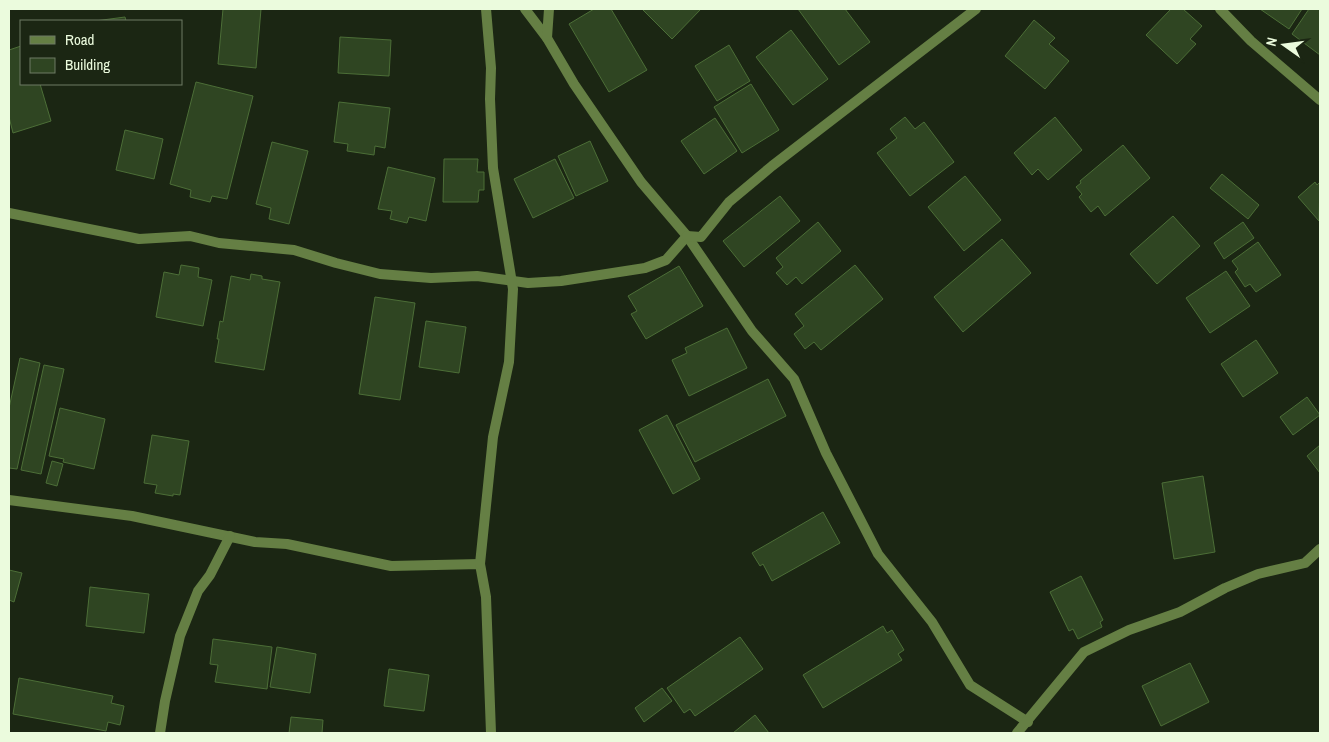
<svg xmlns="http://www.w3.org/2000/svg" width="1329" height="742" font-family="'Archivo Narrow',sans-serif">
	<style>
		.building { fill: #2f4522; stroke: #4c6e37 }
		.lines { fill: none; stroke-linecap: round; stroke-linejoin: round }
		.street { stroke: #657f44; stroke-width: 10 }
	</style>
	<rect width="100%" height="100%" fill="#1b2613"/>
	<g class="building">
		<path d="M223,9H261L256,68L218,64Z"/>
		<path d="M594,9H611L647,70L609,92L569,24Z"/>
		<path d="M642,9H701L672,39Z"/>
		<path d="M798,9H845L870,42L839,65Z"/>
		<path d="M1171,9H1183L1202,26L1190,39L1196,44L1177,64L1146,35Z"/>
		<path d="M1260,9H1302L1289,29Z"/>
		<path d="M1309,9H1320V55L1292,34Z"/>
		<path d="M125,17L126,21H95Z"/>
		<path d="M1034,20L1055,38L1049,44L1069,61L1045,89L1005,56Z"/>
		<path d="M791,30L828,79L793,105L756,57Z"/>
		<path d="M340,37L391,40L389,76L338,73Z"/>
		<path d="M729,45L750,81L717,101L695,66Z"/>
		<path d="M21,46V84H40L51,121L13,133L9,117V50Z"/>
		<path d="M196,82L253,96L227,199L212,196L210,202L190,197L191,190L170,184Z"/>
		<path d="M751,84L779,130L742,153L714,107Z"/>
		<path d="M339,102L390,108L385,148L375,146L374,155L347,151L348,144L334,142Z"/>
		<path d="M905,117L915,129L924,122L954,162L910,196L877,153L897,138L890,129Z"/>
		<path d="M1055,117L1082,150L1048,180L1038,169L1032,175L1014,153Z"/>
		<path d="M715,118L737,151L704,174L681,141Z"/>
		<path d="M125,130L163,139L154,179L116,170Z"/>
		<path d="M590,141L608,181L576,196L558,156Z"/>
		<path d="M272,142L308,151L289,224L269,219L271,208L256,204Z"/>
		<path d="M1123,145L1150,178L1105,216L1098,206L1091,212L1079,197L1082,194L1076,187L1081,183L1080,181Z"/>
		<path d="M444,159H478L477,172H484V190H479L478,202H443Z"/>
		<path d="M555,159L574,198L533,218L514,179Z"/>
		<path d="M388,167L435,178L426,221L409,217L407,223L390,219L392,211L378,209Z"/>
		<path d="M1222,174L1259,205L1248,219L1210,188Z"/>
		<path d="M965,176L1001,220L964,251L928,207Z"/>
		<path d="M1315,182L1317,185L1320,182L1319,221L1298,197Z"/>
		<path d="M780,196L800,221L744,267L723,241Z"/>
		<path d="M1173,216L1200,246L1157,284L1130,254Z"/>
		<path d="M818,222L841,251L802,284L796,277L787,285L776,273L783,267L776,258Z"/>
		<path d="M1243,222L1254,238L1224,259L1214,243Z"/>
		<path d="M1002,239L1031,273L963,332L934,297Z"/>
		<path d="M1258,242L1281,275L1256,292L1250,284L1245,287L1235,272L1238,269L1232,261Z"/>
		<path d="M181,265L199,268L198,277L212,280L203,326L156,317L164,272L179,275Z"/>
		<path d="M855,265L883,299L821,350L814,342L805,349L794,334L804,326L795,314Z"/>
		<path d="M679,266L703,306L646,339L631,314L637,311L628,296Z"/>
		<path d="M1226,271L1250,306L1210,333L1186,298Z"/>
		<path d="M251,274L262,276V279L280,282L264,370L215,362L219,339H217L220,321L223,322L231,276L250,280Z"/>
		<path d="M375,297L415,303L400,400L359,394Z"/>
		<path d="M426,321L466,327L459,373L419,367Z"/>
		<path d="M727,328L747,368L689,396L672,360L687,353L685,348Z"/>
		<path d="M1256,340L1278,373L1243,397L1221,364Z"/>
		<path d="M20,358L40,363L17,469L9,468V408Z"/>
		<path d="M44,365L64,369L41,474L21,470Z"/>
		<path d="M768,379L786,416L695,462L676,425Z"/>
		<path d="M1307,397L1320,415L1293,435L1280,417Z"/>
		<path d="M60,408L105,419L94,469L63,462L64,459L49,456Z"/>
		<path d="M667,415L700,479L673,494L639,430Z"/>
		<path d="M152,435L189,441L180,495L173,494V496L155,493L157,485L144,483Z"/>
		<path d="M1320,445V473L1307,456Z"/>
		<path d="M52,461L63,464L57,486L46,483Z"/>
		<path d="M1203,476L1215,552L1174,559L1162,483Z"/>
		<path d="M823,512L840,543L772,581L763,564L760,566L752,553Z"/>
		<path d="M9,570L22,573L14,602L9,600Z"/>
		<path d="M1081,576L1103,620L1100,622L1102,627L1078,639L1073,629L1069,631L1050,592Z"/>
		<path d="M90,587L149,594L144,633L86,626Z"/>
		<path d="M883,626L887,633L892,630L904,650L898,654L902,660L823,708L803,675Z"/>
		<path d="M740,637L763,669L695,716L690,709L684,713L667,688Z"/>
		<path d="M213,639L272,647L267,689L215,682L218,665L210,664Z"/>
		<path d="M277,647L316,654L310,693L270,687Z"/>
		<path d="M1190,663L1209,702L1161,726L1142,686Z"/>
		<path d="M389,669L429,675L424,711L384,706Z"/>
		<path d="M19,678L113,696L111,703L124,706L120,725L108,722L106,731L13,714Z"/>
		<path d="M662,688L672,701L644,722L635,708Z"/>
		<path d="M755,715L769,733H733Z"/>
		<path d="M291,717L323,720L322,733H289Z"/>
	</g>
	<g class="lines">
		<g class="street">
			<path d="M525,9L547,38"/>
			<path d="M549,9L547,38L574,84L641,182L687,236L752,331L794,379L826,453L878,554L932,622L970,685L1028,722"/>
			<path d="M1220,9L1251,41L1320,100"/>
			<path d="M9,213L139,239L190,236L219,243L294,250L336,263L380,274L431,278L477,276L528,283L561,281L645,268L666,260L687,236"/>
			<path d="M687,236L701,237L729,202L772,166L976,9"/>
			<path d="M9,500L132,516L255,542L287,544L391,566L480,564L486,597L491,733"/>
			<path d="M480,564L493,437L509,362L513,289L493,168L490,99L491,68L486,9"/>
			<path d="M160,733L165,701L180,636L198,591L210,575L230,536"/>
			<path d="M1017,733L1084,652L1129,630L1180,612L1225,588L1258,574L1305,563L1320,549"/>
		</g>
	</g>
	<rect width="1329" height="742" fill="none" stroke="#ebfbdd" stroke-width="20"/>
	<rect x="20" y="20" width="162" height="65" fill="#1b2613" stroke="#6e7b64"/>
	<rect x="30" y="36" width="25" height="8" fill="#657f44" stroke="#6e7b64"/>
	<text x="65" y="45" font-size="15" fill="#ebfbdd">Road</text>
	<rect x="30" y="58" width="25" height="15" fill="#2f4522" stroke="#6e7b64"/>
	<text x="65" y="70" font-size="15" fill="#ebfbdd">Building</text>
	<g transform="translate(1284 45) rotate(284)" stroke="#1b2613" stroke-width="4" paint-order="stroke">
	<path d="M0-4L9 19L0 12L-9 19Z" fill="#ebfbdd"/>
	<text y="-8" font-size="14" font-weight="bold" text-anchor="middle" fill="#ebfbdd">N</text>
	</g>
</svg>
